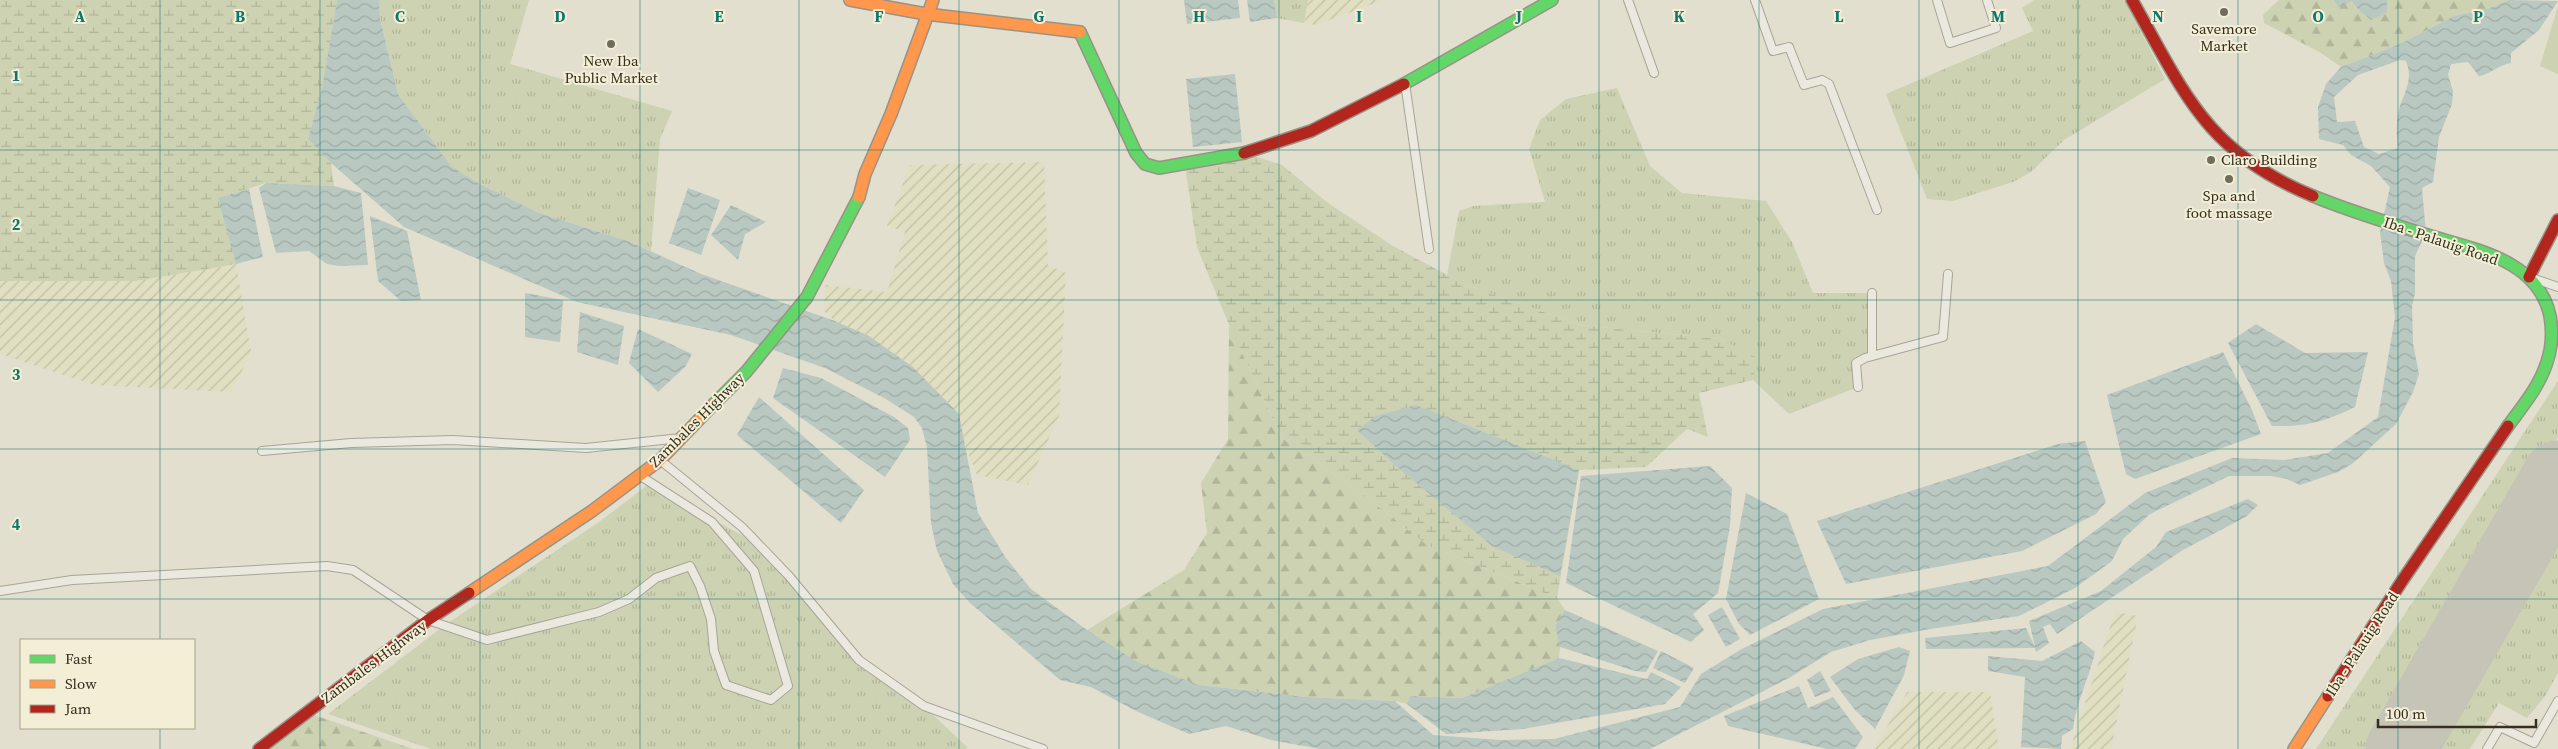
<svg xmlns="http://www.w3.org/2000/svg" width="2558" height="749" font-family="'Source Serif 4',serif">
	<style>
		.farmland { fill: url(#farmland-furrows) }
		.grass { fill: url(#grass-tufts) }
		.forest { fill: url(#forest-firs) }
		.wetland { fill: url(#wetland-marsh) }
		.pitch { fill: #cdd2b2 }
		.water { fill: url(#water-waves); fill-rule: evenodd }
		.lines { fill: none; stroke-linecap: round; stroke-linejoin: round }
		.runway { stroke: #c6c4b7; stroke-width: 71 }
		.street-casing { stroke: #a8a497; stroke-width: 10 }
		.fast-casing { stroke: #979388; stroke-width: 14 }
		.slow-casing { stroke: #979388; stroke-width: 14 }
		.jam-casing { stroke: #979388; stroke-width: 14 }
		.street { stroke: #ebe9df; stroke-width: 8 }
		.fast { stroke: #63d668; stroke-width: 11 }
		.slow { stroke: #ff974d; stroke-width: 11 }
		.jam { stroke: #b3261e; stroke-width: 11 }
		.grid { fill: none; stroke: #0f766e; stroke-width: 1; stroke-opacity: 0.55 }
		.poi-dot { fill: #726c5d; stroke: #f2efd6; stroke-width: 2 }
		.labels { text-anchor: middle; stroke-width: 4; stroke-linejoin: round; paint-order: stroke }
		.poi-label { font-size: 15px; fill: #362e20; stroke: #f2efd6 }
		.street-label { font-size: 15px; fill: #362e20; stroke: #f2efd6 }
		.grid-label { font-size: 16px; text-anchor: middle; font-weight: bold; fill: #0f766e; stroke: #f2efd6; stroke-width: 4; stroke-linejoin: round; paint-order: stroke }
	</style>
	<defs>
		<pattern id="farmland-furrows" width="10" height="10" patternUnits="userSpaceOnUse" patternTransform="scale(1.25)"><rect width="10" height="10" fill="#e0dfc1"/><path d="M-1 1l2-2M0 10L10 0M9 11l2-2" fill="none" stroke="#c1c0a6"/></pattern>
		<pattern id="grass-tufts" width="24" height="20" patternUnits="userSpaceOnUse" patternTransform="scale(1.25)"><rect width="24" height="20" fill="#cdd2b2"/><path d="M3 7l-1-3M5 7V3M7 7l1-3M15 17l-1-3M17 17v-4M19 17l1-3" fill="none" stroke="#b1b599"/></pattern>
		<pattern id="forest-firs" width="22" height="20" patternUnits="userSpaceOnUse" patternTransform="scale(1.25)"><rect width="22" height="20" fill="#cdd2b2"/><path d="M5 1l3.5 6h-7zM16 11l3.5 6h-7z" fill="#b1b599"/></pattern>
		<pattern id="wetland-marsh" width="20" height="14" patternUnits="userSpaceOnUse" patternTransform="scale(1.25)"><rect width="20" height="14" fill="#cdd2b2"/><path d="M1 5h8M5 5V1M11 12h8M15 12V8" fill="none" stroke="#b1b599"/></pattern>
		<pattern id="water-waves" width="16" height="10" patternUnits="userSpaceOnUse" patternTransform="scale(1.25)"><rect width="16" height="10" fill="#b9c8c1"/><path d="M0 5q4-4 8 0t8 0" fill="none" stroke="#a0aca6"/></pattern>
	</defs>
	<rect width="100%" height="100%" fill="#e2dfcf"/>
	<g class="farmland">
		<path d="M1308,0H1383L1316,25L1304,23Z"/>
		<path d="M1044,162L1048,265L1066,273L1059,416L1028,485L977,475L965,445L959,414L913,367L869,336L835,321L824,311L826,285L887,292L905,232L887,226L910,165Z"/>
		<path d="M236,264L251,352L232,392L94,385L0,354V281H136Z"/>
		<path d="M2115,612L2138,616L2111,749H2070Z"/>
		<path d="M1907,692H1990L1999,749H1874Z"/>
	</g>
	<g class="grass">
		<path d="M379,0H529L510,64L672,111L660,139L651,251L628,241L539,213L480,184L451,166L398,94L380,17Z"/>
		<path d="M1274,0H1308L1304,23L1277,18Z"/>
		<path d="M2034,0H2125L2165,79L2064,140L2031,172L2013,182L1953,201L1927,199L1886,94L2033,31L2022,8Z"/>
		<path d="M1617,88L1650,166L1682,193L1766,201L1792,242L1813,293H1872V355L1856,363L1858,387L1789,414L1753,380L1756,358L1720,339L1580,325L1464,284L1447,275L1459,211L1473,206L1545,202L1529,149L1540,120L1566,99Z"/>
		<path d="M2558,381V437L2378,749H2316Z"/>
		<path d="M649,484L747,538L792,585L860,667L926,708L967,747L966,749H431L328,714L445,625L599,522Z"/>
		<path d="M2558,516V673L2546,695L2527,718L2499,703L2470,749H2424Z"/>
	</g>
	<g class="forest">
		<path d="M2279,0H2509L2490,8L2454,16L2400,44L2341,67L2321,53L2264,23L2263,15Z"/>
		<path d="M1229,325L1282,438L1355,488L1427,545L1557,598L1565,610L1555,626L1560,647L1559,658L1462,698L1410,696L1407,704L1395,701L1306,697L1199,685L1137,663L1087,630L1184,570L1207,533L1201,483L1228,439Z"/>
		<path d="M314,715L413,749H269Z"/>
	</g>
	<g class="wetland">
		<path d="M0,0H337L322,88L308,139L331,163L334,186L266,183L219,198L236,264L136,281H0Z"/>
		<path d="M1244,153L1282,165L1328,203L1393,246L1464,284L1580,325L1720,339L1757,358L1753,380L1699,393L1708,437L1687,429L1646,467L1579,470L1557,598L1427,545L1355,488L1282,438L1229,325L1197,247L1185,165Z"/>
	</g>
	<path class="pitch" d="M2558,6V74L2540,66Z"/>
	<g class="water">
		<path d="M337,0H379L380,18L398,94L451,166L480,184L539,213L628,241L701,274L835,321L869,336L913,367L959,414L978,513L1006,558L1031,589L1087,630L1137,662L1199,685L1306,697L1395,701L1433,735L1501,740L1554,739L1680,707L1701,674L1740,650L1823,609L2048,566L2145,493L2232,458L2285,460L2328,453L2378,417L2395,317L2391,281L2384,263L2380,232L2390,187L2371,166L2351,155L2343,145L2319,139L2318,107L2326,84L2341,67L2400,44L2454,16L2490,8L2509,0L2558,1L2539,30L2511,53V63C2498,65 2489,75 2479,76L2468,62L2451,64L2448,75L2453,91L2452,104L2439,137L2433,182L2422,188L2426,233L2415,256V293L2412,306L2413,343L2419,374L2413,392L2396,424L2352,464L2338,472L2300,485L2287,479L2271,476H2229L2150,514L2123,539L2112,561L2075,588L2019,616L1930,629L1870,640L1831,652L1789,678L1650,749H1320L1271,740L1226,726L1189,734L1136,711L1091,687L1060,680L969,602L953,584L937,551L931,523L927,448L922,428L914,417L886,399L825,368L731,335L577,302L404,227L331,163L308,139L322,88ZM2400,60L2406,61C2413,79 2406,89 2400,106C2396,118 2396,135 2398,148L2379,154L2364,147L2355,121L2337,122L2334,97L2358,75Z"/>
		<path d="M1184,0H1238L1240,18L1187,24Z"/>
		<path d="M1247,0H1274L1277,18L1250,22Z"/>
		<path d="M2330,0H2387V12L2371,20L2358,9L2352,1L2338,7L2334,0Z"/>
		<path d="M1235,74L1242,142L1193,147L1186,79Z"/>
		<path d="M266,183L334,186L361,193L368,265L339,266L327,264L309,251L276,253L259,188Z"/>
		<path d="M688,188L720,200L701,255L669,243Z"/>
		<path d="M249,189L263,257L236,264L218,198Z"/>
		<path d="M731,205L766,222L745,234L738,260L711,235Z"/>
		<path d="M370,216L407,231L421,300L401,301L378,281Z"/>
		<path d="M525,293L563,300L560,342L525,337Z"/>
		<path d="M580,312L624,326L618,365L577,352Z"/>
		<path d="M2256,324L2305,353L2368,352L2355,407C2324,422 2306,427 2272,426L2228,343Z"/>
		<path d="M638,329L692,354L685,367L658,392L629,363Z"/>
		<path d="M2223,352L2252,410L2261,434L2135,479L2126,474L2107,395Z"/>
		<path d="M783,368L821,378L894,417L908,428L910,440L885,477L773,398Z"/>
		<path d="M759,397L864,490L841,523L737,435Z"/>
		<path d="M1416,405L1579,470L1560,576L1492,546L1396,466L1357,430L1376,416Z"/>
		<path d="M2085,441L2106,502L2096,514L2022,551L1846,584L1817,521L2058,444Z"/>
		<path d="M1710,466L1732,488L1730,526L1718,593L1693,614L1704,630L1691,642L1566,583L1581,476Z"/>
		<path d="M1746,493L1787,514L1819,599L1750,635L1739,624L1726,599Z"/>
		<path d="M2248,499L2258,505L2247,516L2183,550L2057,634L2050,624L2043,627L2049,643L2036,652L2035,648L1926,649L1925,638L2026,628L2035,647L2029,621L2101,591L2156,547L2166,532Z"/>
		<path d="M1722,607L1740,639L1726,647L1708,615Z"/>
		<path d="M1565,610L1658,651L1646,672L1635,671L1560,647L1555,626Z"/>
		<path d="M2081,641L2095,652C2089,679 2076,702 2073,729L2062,736L2061,749L2021,747L2025,677L1988,671V656L2042,661Z"/>
		<path d="M1899,647L1910,651L1904,675L1875,729L1855,710L1830,677L1858,659Z"/>
		<path d="M1661,651L1694,668L1685,683L1653,668Z"/>
		<path d="M1559,658L1647,679L1651,672L1681,687L1665,704L1523,729L1446,734L1407,704L1410,696L1462,698Z"/>
		<path d="M1820,671L1831,691L1815,697L1807,680Z"/>
		<path d="M1799,686L1808,708L1833,697L1863,737L1855,749H1827L1728,726L1724,716Z"/>
	</g>
	<g class="lines">
		<path class="runway" d="M2401,749L2558,476"/>
		<g class="street-casing">
			<g id="street">
				<path d="M1628,0L1654,73"/>
				<path d="M1755,0L1773,51L1789,47L1804,85L1822,80L1829,84L1877,210"/>
				<path d="M1937,0L1950,43L1996,28L1987,0"/>
				<path d="M1405,83L1429,249"/>
				<path d="M2532,278L2558,287"/>
				<path d="M1872,293V355"/>
				<path d="M1858,387L1856,363L1865,358L1943,337L1948,274"/>
				<path d="M262,451L351,443L453,440L586,448L681,438"/>
				<path d="M660,460L742,527L789,576L859,660L924,706L1043,749"/>
				<path d="M0,591L72,580L327,566L353,570L428,620L487,640L599,612L629,599L656,578L690,566L700,586L711,619L714,651L726,685L771,700L788,686L754,571L712,522L639,475"/>
				<path d="M2487,749L2500,727L2534,743L2558,701"/>
			</g>
		</g>
		<g class="fast-casing">
			<g id="fast">
				<path d="M1080,32L1136,153L1145,164L1159,168L1244,153"/>
				<path d="M1404,84L1552,0"/>
				<path d="M2313,196C2349,211 2386,222 2424,234C2471,249 2538,258 2550,316C2553,333 2552,349 2546,365C2538,388 2522,407 2508,426"/>
				<path d="M714,404L746,372L807,297L859,197"/>
			</g>
		</g>
		<g class="slow-casing">
			<g id="slow">
				<path d="M850,0L926,14L1080,32"/>
				<path d="M859,197L865,174L891,114L933,0"/>
				<path d="M469,593L592,511L660,460L714,404"/>
				<path d="M2294,749L2328,696"/>
			</g>
		</g>
		<g class="jam-casing">
			<g id="jam">
				<path d="M2132,0C2185,94 2206,152 2313,196"/>
				<path d="M1244,153L1311,131L1404,84"/>
				<path d="M2529,277L2558,220"/>
				<path d="M2328,696L2402,581L2508,426"/>
				<path d="M259,749L428,620L469,593"/>
			</g>
		</g>
		<use href="#street" class="street"/>
		<use href="#fast" class="fast"/>
		<use href="#slow" class="slow"/>
		<use href="#jam" class="jam"/>
	</g>
	<path class="grid" d="M160,0V640M320,0V749M480,0V749M640,0V749M799,0V749M959,0V749M1119,0V749M1279,0V749M1439,0V749M1599,0V749M1759,0V749M1919,0V749M2078,0V749M2238,0V749M2398,0V749M0,150H2558M0,300H2558M0,449H2558M0,599H2558M160,728V749"/>
	<g class="poi-dot">
		<circle cx="2224" cy="12" r="5"/>
		<circle cx="611" cy="44" r="5"/>
		<circle cx="2211" cy="160" r="5"/>
		<circle cx="2229" cy="179" r="5"/>
	</g>
	<g class="labels">
		<g class="poi-label">
			<text x="2224" y="34">Savemore<tspan x="2224" dy="17">Market</tspan></text>
			<text x="611" y="66">New Iba<tspan x="611" dy="17">Public Market</tspan></text>
			<text x="2221" y="165" text-anchor="start">Claro Building</text>
			<text x="2229" y="201">Spa and<tspan x="2229" dy="17">foot massage</tspan></text>
		</g>
		<g class="street-label">
			<text transform="translate(2441 241) rotate(19)" y="5">Iba - Palauig Road</text>
			<text transform="translate(697 420) rotate(-45)" y="5">Zambales Highway</text>
			<text transform="translate(2362 644) rotate(-57)" y="5">Iba - Palauig Road</text>
			<text transform="translate(374 662) rotate(-37)" y="5">Zambales Highway</text>
		</g>
	</g>
	<g class="grid-label">
		<text x="80" y="22">A</text>
		<text x="240" y="22">B</text>
		<text x="400" y="22">C</text>
		<text x="560" y="22">D</text>
		<text x="719" y="22">E</text>
		<text x="879" y="22">F</text>
		<text x="1039" y="22">G</text>
		<text x="1199" y="22">H</text>
		<text x="1359" y="22">I</text>
		<text x="1519" y="22">J</text>
		<text x="1679" y="22">K</text>
		<text x="1839" y="22">L</text>
		<text x="1998" y="22">M</text>
		<text x="2158" y="22">N</text>
		<text x="2318" y="22">O</text>
		<text x="2478" y="22">P</text>
		<text x="16" y="81">1</text>
		<text x="16" y="230">2</text>
		<text x="16" y="380">3</text>
		<text x="16" y="530">4</text>
	</g>
	<rect x="20" y="639" width="175" height="90" fill="#f2efd6" stroke="#a7a28d"/>
	<rect x="30" y="655" width="25" height="8" fill="#63d668" stroke="#a7a28d"/>
	<text x="65" y="664" font-size="15" fill="#362e20">Fast</text>
	<rect x="30" y="680" width="25" height="8" fill="#ff974d" stroke="#a7a28d"/>
	<text x="65" y="689" font-size="15" fill="#362e20">Slow</text>
	<rect x="30" y="705" width="25" height="8" fill="#b3261e" stroke="#a7a28d"/>
	<text x="65" y="714" font-size="15" fill="#362e20">Jam</text>
	<path d="M2378 719v8h158v-8" fill="none" stroke="#362e20" stroke-width="2.5"/>
	<text x="2386" y="719" font-size="15" fill="#362e20" stroke="#f2efd6" stroke-width="4" paint-order="stroke">100 m</text>
</svg>
